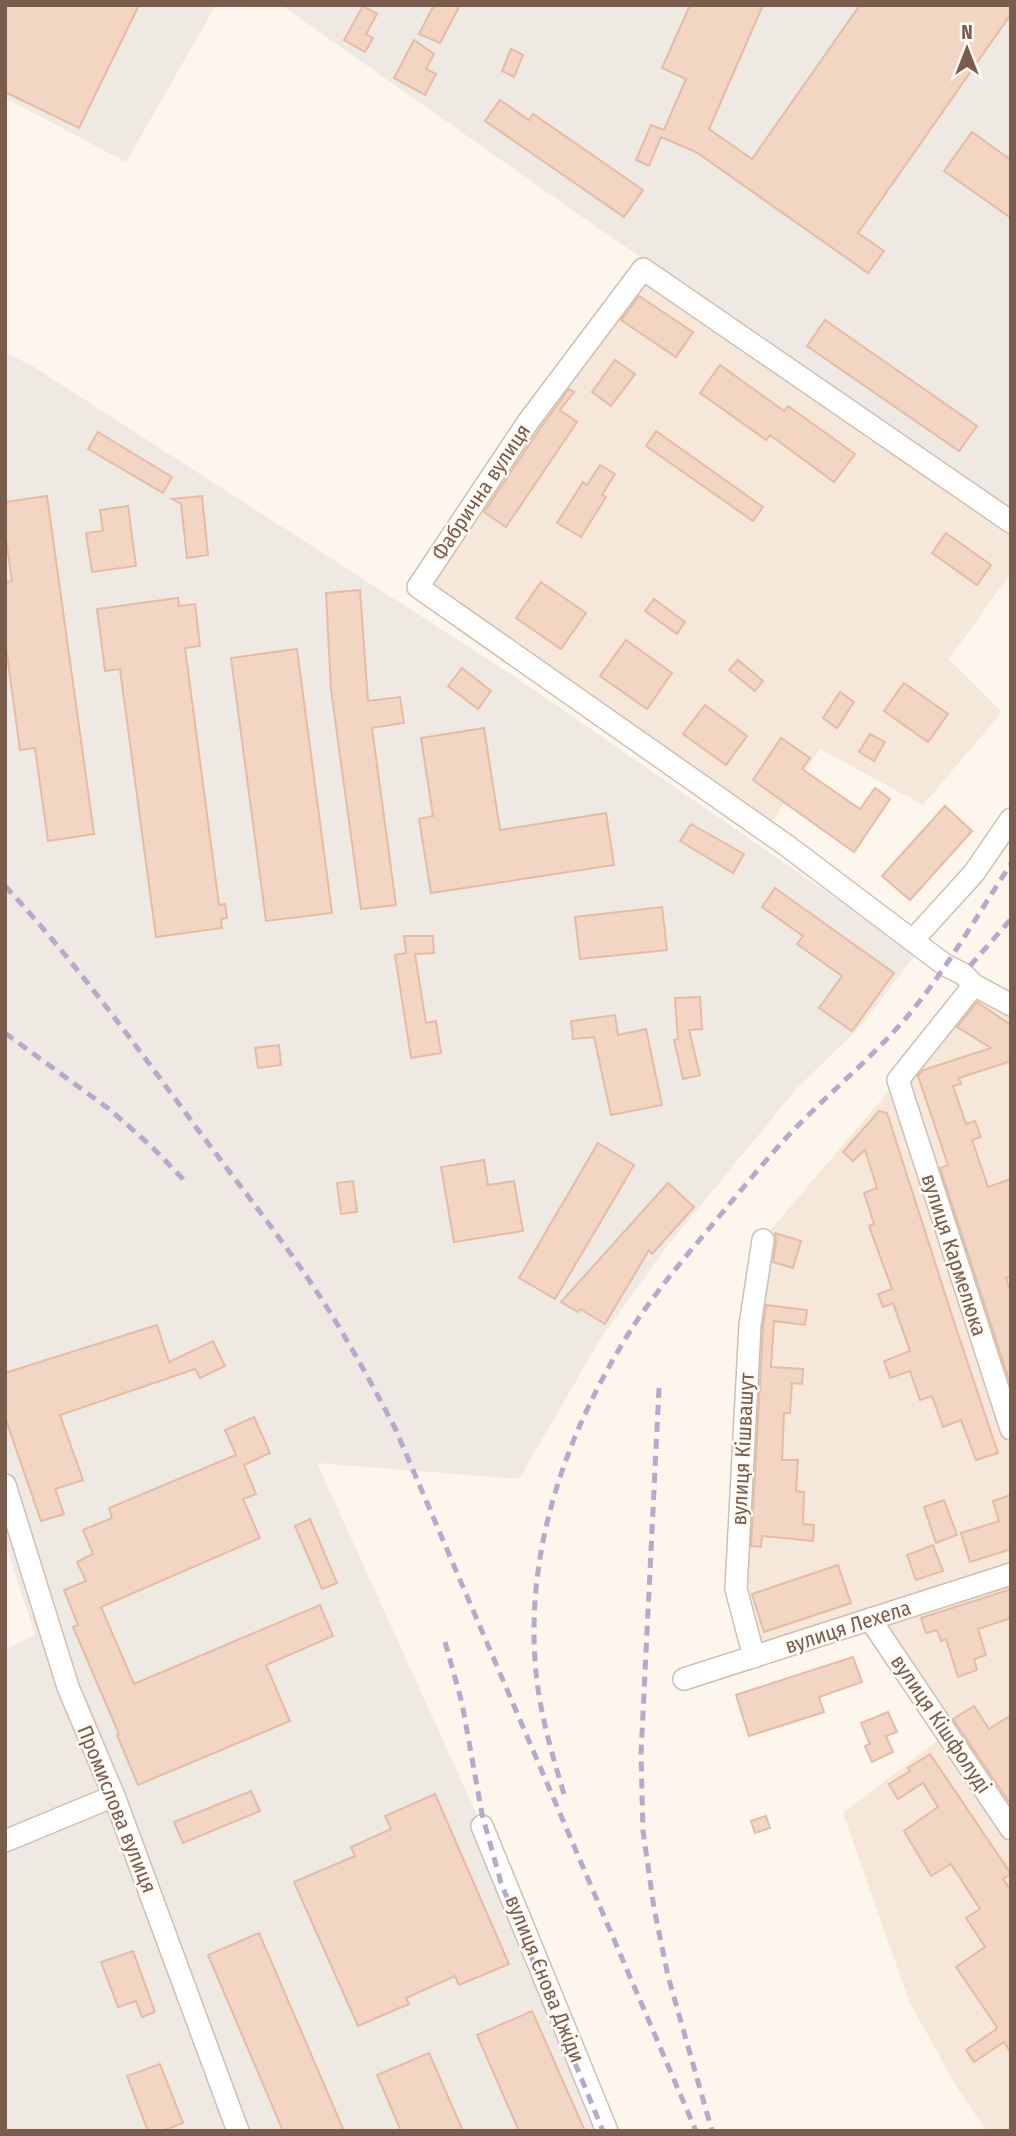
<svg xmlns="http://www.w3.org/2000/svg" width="1016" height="2136" font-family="'Fira Sans Condensed',sans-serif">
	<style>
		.residential { fill: #f5e8da }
		.industrial { fill: #efe9e4 }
		.building { fill: #f3d5c3; stroke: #e6bba3; stroke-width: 2 }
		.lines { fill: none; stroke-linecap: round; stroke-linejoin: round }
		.minor-casing { stroke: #d1beb0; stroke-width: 24 }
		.minor { stroke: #fff; stroke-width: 21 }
		.rail { stroke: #b9a8c9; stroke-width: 5; stroke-dasharray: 10 7; stroke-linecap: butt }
		.labels { text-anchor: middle; stroke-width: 5; stroke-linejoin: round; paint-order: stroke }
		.street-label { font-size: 21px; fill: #7a5c4d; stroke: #fffaf3 }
	</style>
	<rect width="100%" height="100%" fill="#fdf6ec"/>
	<g class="residential">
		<path d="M643,269L1011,522V573L949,659L1002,712L923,805L820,749L770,825L427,585Z"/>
		<path d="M974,985L1011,1005V2131H987L957,2088L909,2001L843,1813L946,1734L870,1619L752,1658L733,1589L763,1239L898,1080Z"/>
	</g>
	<g class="industrial">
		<path d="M5,5H216L126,162L5,98Z"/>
		<path d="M281,5H1011V509L592,224Z"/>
		<path d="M5,352L34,367L520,680L916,954L860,1027L797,1088L664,1250L601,1338L519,1479L317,1463L482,1826L607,2131H5V1649L35,1635L5,1542Z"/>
	</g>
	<g class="building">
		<path d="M5,5H139L79,128L5,92Z"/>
		<path d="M434,5H460L440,43L419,34Z"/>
		<path d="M690,5H763L709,129L752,159L860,5H1011V14L858,233L884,251L868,273L696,152L661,137L649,166L636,160L651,125L664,130L686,79L662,68Z"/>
		<path d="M363,6L377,14L366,34L373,38L365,52L344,40Z"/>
		<path d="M414,40L434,54L426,69L436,74L425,95L394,78Z"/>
		<path d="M511,49L523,55L514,77L502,71Z"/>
		<path d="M500,100L529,120L533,114L643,190L624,217L485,121Z"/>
		<path d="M972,132L1011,160V218L944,171Z"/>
		<path d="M639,296L693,332L676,357L621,320Z"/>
		<path d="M825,320L977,426L959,451L807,346Z"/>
		<path d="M615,360L635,374L611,406L592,392Z"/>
		<path d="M720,365L784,411L788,406L855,454L834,482L770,435L766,440L700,393Z"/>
		<path d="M569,389L574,392L560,410L577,422L506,527L484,512L539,430Z"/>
		<path d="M656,431L763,507L753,521L646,446Z"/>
		<path d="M98,432L172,477L163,493L88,449Z"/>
		<path d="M600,465L615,474L602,495L606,497L581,537L557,523L583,482L587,485Z"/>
		<path d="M47,496L94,834L48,841L35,748L20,750L5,640V582L12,581L5,532V502Z"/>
		<path d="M202,496L208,555L187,558L181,504L172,499Z"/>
		<path d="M128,506L136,566L92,572L86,533L103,531L100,510Z"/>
		<path d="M946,533L991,565L977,585L932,553Z"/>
		<path d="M541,582L586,613L561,649L516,618Z"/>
		<path d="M360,590L368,701L400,697L404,723L372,728L396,905L361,909L331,690L326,593Z"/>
		<path d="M178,598L179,606L195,604L200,646L185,648L219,905L225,904L227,918L221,919L222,928L156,937L120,669L105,671L97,609Z"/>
		<path d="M654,599L685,622L677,634L645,611Z"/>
		<path d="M626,640L672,673L647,709L600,676Z"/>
		<path d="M297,649L332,913L266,921L231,658Z"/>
		<path d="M738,660L763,681L755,691L729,670Z"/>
		<path d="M462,668L491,691L478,709L448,686Z"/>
		<path d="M904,683L948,714L928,742L884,711Z"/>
		<path d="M840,692L854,702L837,728L823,718Z"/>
		<path d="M705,705L747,736L726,765L683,734Z"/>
		<path d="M484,728L500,830L606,813L614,865L431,893L419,819L433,816L421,738Z"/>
		<path d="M870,734L885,742L874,761L859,752Z"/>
		<path d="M781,738L810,758L802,769L860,809L875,788L890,799L854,852L753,780Z"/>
		<path d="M945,806L972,831L910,900L882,876Z"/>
		<path d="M691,824L744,854L733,873L680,841Z"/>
		<path d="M775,888L894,973L852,1031L819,1008L842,976L797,944L803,936L762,907Z"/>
		<path d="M662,907L667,950L580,959L575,917Z"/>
		<path d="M404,936H433L434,953L415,954L426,1023L436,1021L441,1053L411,1058L395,955L406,953Z"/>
		<path d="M700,997L702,1029L689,1030L700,1075L683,1079L674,1040L678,1039L675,998Z"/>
		<path d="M977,1002L1011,1025V1061L959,1078L961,1084L953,1086L966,1124L975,1121L981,1137L972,1140L988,1187L1011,1179V1276L1006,1278L1011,1292V1386L940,1168L948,1165L918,1076L923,1070L991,1048L957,1027Z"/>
		<path d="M615,1015L618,1035L646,1029L662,1105L611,1115L594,1037L573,1039L571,1021Z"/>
		<path d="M279,1045L281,1065L258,1068L255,1048Z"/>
		<path d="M879,1111L887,1113L956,1328L998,1453L976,1460L961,1420L943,1427L932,1396L920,1400L910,1371L890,1378L884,1361L910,1351L893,1303L883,1307L878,1294L892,1289L869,1226L874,1224L864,1193L877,1188L865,1150L853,1161L843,1152Z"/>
		<path d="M598,1143L634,1165L555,1299L519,1278Z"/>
		<path d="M484,1160L488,1185L514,1181L523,1231L454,1242L441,1167Z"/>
		<path d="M353,1181L357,1212L341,1214L337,1183Z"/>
		<path d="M668,1183L694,1207L652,1254L649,1250L605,1324L580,1309L578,1312L561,1302Z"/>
		<path d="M775,1233L801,1241L793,1268L773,1262L776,1242Z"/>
		<path d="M766,1305L807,1310L805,1325L774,1321L771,1367L803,1369L802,1384L792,1383L790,1413H784L782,1460H798L796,1491L804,1492L803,1524L814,1525L813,1541L762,1536L761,1547L751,1546L763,1326Z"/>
		<path d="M157,1325L169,1362L213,1341L225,1366L200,1378L195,1369L60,1415L83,1480L55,1489L64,1514L41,1521L5,1417V1373Z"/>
		<path d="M254,1417L270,1453L244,1465L256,1494L243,1499L260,1538L101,1607L134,1684L320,1605L333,1636L266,1665L290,1721L138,1785L117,1735L119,1734L73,1627L78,1625L64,1590L86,1581L77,1562L93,1554L83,1530L112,1518L109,1508L236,1455L225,1430Z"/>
		<path d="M1011,1495V1549L970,1562L961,1533L999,1521L993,1501Z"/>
		<path d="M944,1500L957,1535L936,1543L924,1507Z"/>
		<path d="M310,1519L337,1583L322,1589L295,1526Z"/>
		<path d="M933,1545L943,1571L916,1580L907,1555Z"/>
		<path d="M838,1565L851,1603L764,1632L752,1594Z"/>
		<path d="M1011,1589V1618L978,1629L986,1655L974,1659L977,1670L958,1677L946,1639L941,1641L937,1630L926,1633L921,1618Z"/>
		<path d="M853,1657L862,1682L819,1697L824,1712L749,1736L736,1695Z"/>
		<path d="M974,1706L989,1729L1011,1715V1805L953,1719Z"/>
		<path d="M888,1712L897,1732L886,1736L893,1752L872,1762L865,1746L870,1744L861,1723Z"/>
		<path d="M930,1754L1011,1874L1003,1879L1011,1891V2053L1004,2042L974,2062L966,2050L995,2030L997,2027L956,1967L985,1947L966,1918L980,1909L951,1864L931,1876L904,1831L938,1807L923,1783L898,1799L889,1784L910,1771L908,1768Z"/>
		<path d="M251,1791L260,1811L183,1843L174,1822Z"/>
		<path d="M435,1794L509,1964L459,1985L455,1976L406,1998L409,2004L358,2026L294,1882L355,1856L351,1847L391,1829L385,1816Z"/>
		<path d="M766,1816L770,1828L755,1833L751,1821Z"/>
		<path d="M259,1933L344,2131H283L208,1955Z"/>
		<path d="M133,1951L155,2012L142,2017L136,2001L118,2007L101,1962Z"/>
		<path d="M532,2011L585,2131H519L477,2035Z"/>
		<path d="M429,2053L463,2131H401L377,2075Z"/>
		<path d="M160,2064L183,2123L163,2131H148L127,2076Z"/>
	</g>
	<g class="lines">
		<g class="minor-casing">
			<g id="minor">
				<path d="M1011,522L643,269L528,422L418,587L786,845L945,965L963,974L974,985L1011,1005"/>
				<path d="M913,940L974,873L1011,819"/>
				<path d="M974,985L898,1080L1011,1429"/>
				<path d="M5,1485L68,1687L114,1796L238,2131"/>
				<path d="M870,1619L1011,1829"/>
				<path d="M754,1657L736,1589L750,1325L763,1240"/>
				<path d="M684,1679L1011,1574"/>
				<path d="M482,1826L607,2131"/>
				<path d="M5,1841L114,1796"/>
			</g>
		</g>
		<use href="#minor" class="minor"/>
		<g class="rail">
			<path d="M5,886C74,960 133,1042 193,1123C240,1187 291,1249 333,1317C355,1353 375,1390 395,1428L696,2131"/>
			<path d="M970,966L1011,919"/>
			<path d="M5,1033L109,1109L150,1145L184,1180"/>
			<path d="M659,1388L641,1754L643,1831L654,1908L668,1976L712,2131"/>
			<path d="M445,1642L462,1703L482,1814L501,1883L603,2131"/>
			<path d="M564,1794C552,1754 540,1714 536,1672C524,1548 568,1428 634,1325C660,1286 692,1249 722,1213C743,1188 764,1162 786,1138C824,1097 870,1060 906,1018C946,971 977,915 1011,864"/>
		</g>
	</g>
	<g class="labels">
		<g class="street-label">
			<text transform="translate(481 492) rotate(-56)" y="7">Фабрична вулиця</text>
			<text transform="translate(954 1255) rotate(72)" y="7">вулиця Кармелюка</text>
			<text transform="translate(743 1449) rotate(-87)" y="7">вулиця Кішвашут</text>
			<text transform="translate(848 1627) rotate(-18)" y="7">вулиця Лехела</text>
			<text transform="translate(941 1724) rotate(56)" y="7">вулиця Кішфолуді</text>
			<text transform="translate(117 1809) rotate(68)" y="7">Промислова вулиця</text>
			<text transform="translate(545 1979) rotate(68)" y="7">вулиця Єнова Джіди</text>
		</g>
	</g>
	<rect width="1016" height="2136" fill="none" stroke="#7a5c4d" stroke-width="14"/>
	<g transform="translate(967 49)" stroke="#fffaf3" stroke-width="5" paint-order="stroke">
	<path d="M0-5L12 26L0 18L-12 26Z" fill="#7a5c4d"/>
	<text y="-10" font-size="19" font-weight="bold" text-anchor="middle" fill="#7a5c4d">N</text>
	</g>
</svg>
